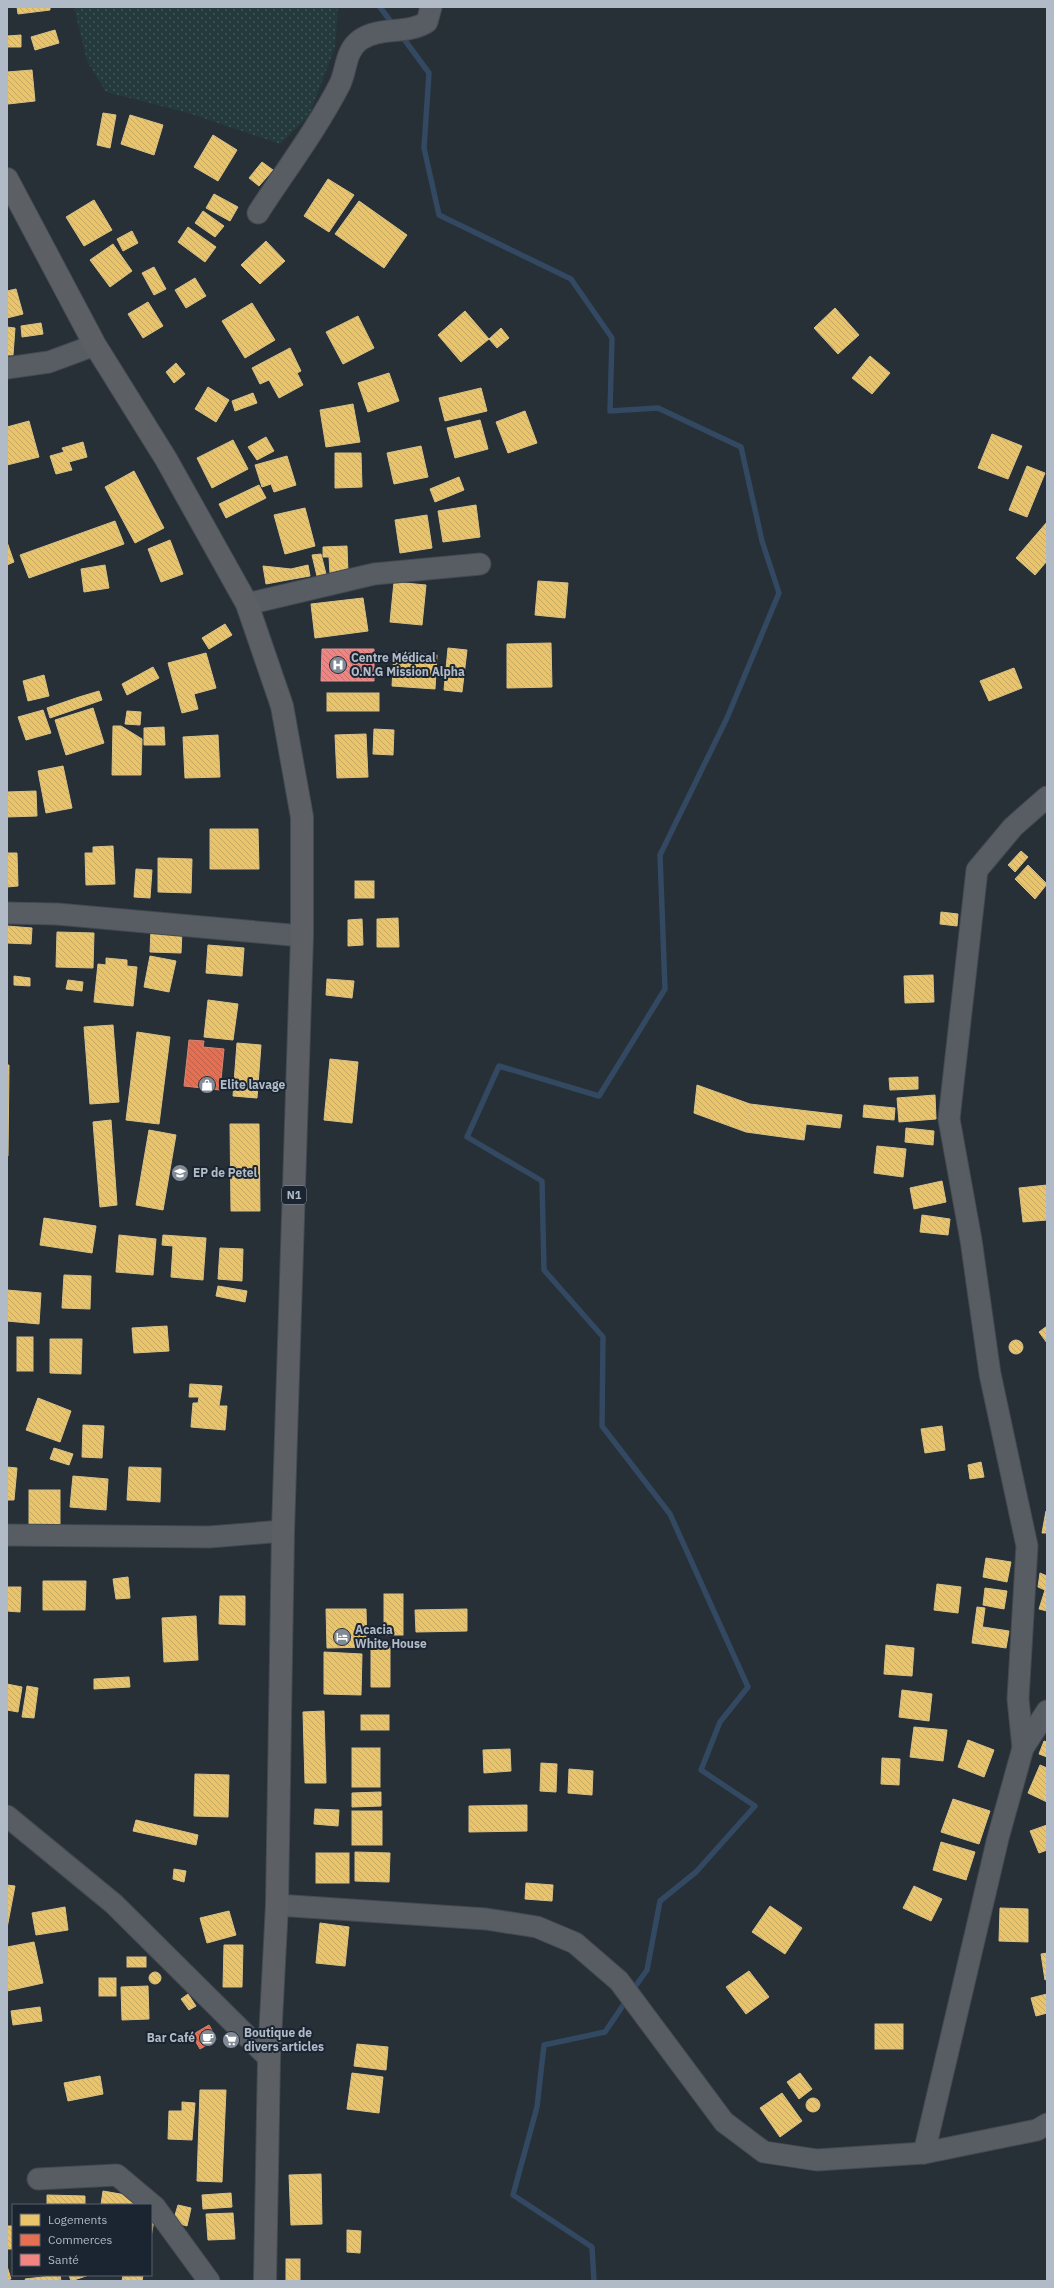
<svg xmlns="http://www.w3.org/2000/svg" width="1054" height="2288" font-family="'IBM Plex Sans',sans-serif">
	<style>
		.grass { fill: url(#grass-dots) }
		.homes { fill: url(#homes-back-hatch); stroke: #d8c186 }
		.shops { fill: url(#shops-back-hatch); stroke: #d78675 }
		.health { fill: url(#health-back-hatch); stroke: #de9497 }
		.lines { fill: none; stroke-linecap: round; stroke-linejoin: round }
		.stream { stroke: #334861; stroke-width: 5.5 }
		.minor-casing { stroke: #444a50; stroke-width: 23 }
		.trunk-casing { stroke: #444b52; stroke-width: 24 }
		.minor { stroke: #585d64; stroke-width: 21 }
		.trunk { stroke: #5c6065; stroke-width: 22 }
		.labels { text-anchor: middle; stroke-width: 4; stroke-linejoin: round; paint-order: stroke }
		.shield { fill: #1b2531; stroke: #848e9b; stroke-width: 1 }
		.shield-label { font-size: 11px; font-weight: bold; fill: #b1bbc8 }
		.poi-label { font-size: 12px; font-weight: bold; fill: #b1bbc8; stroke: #1b2531; text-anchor: start }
	</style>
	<defs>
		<pattern id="grass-dots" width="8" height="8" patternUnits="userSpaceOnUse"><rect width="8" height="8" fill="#243a3d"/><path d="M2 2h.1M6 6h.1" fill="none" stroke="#415558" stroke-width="1.8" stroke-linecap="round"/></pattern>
		<pattern id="homes-back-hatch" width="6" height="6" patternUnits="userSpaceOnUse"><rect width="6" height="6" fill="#e9c46a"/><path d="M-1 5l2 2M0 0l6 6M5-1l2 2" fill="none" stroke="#c5a861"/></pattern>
		<pattern id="shops-back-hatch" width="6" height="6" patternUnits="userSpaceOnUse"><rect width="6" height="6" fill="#e76f51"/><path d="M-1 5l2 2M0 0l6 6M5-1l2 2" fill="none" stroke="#ba614c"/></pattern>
		<pattern id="health-back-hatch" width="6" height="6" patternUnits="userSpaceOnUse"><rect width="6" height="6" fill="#f28482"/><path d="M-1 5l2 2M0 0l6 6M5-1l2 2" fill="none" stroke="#c37170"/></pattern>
	</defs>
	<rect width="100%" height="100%" fill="#272f37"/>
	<path class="grass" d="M74,7H337L338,8L335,47L309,116L280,144L185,112L106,92L87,61Z"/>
	<g class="homes">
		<path d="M17,7H50V10L18,14Z"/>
		<path d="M55,30L59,43L35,50L31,37Z"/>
		<path d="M21,35V47H7V36Z"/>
		<path d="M32,70L35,101L8,104L7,72Z"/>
		<path d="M103,113L116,115L110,148L97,145Z"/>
		<path d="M130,115L163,125L154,155L121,144Z"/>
		<path d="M213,135L237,150L218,181L194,167Z"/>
		<path d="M262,162L273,170L259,186L249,178Z"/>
		<path d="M328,179L354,195L329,232L304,216Z"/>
		<path d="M214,194L238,207L230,221L206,208Z"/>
		<path d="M94,200L112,230L84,246L66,217Z"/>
		<path d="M359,201L407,235L384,268L335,234Z"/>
		<path d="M203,211L224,226L215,237L195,223Z"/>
		<path d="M188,227L216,247L205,262L178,242Z"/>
		<path d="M132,231L138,243L123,251L117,239Z"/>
		<path d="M266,241L285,261L260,284L241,265Z"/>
		<path d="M113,244L132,271L110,287L90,260Z"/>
		<path d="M154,267L166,289L154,295L142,273Z"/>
		<path d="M195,278L206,296L186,308L175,290Z"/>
		<path d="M16,289L23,314L7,318V291Z"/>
		<path d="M148,302L163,326L143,338L128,314Z"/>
		<path d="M252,303L275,340L245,358L222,321Z"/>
		<path d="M835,308L859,335L838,354L814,328Z"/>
		<path d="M465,311L489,339L461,362L438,335Z"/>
		<path d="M358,316L374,348L343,364L326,332Z"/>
		<path d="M41,323L43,334L22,337L21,326Z"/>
		<path d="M7,327L15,328L13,355H7Z"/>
		<path d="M501,328L509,338L497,348L489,339Z"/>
		<path d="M290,348L301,371L297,373L303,385L279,398L269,380L260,384L252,368Z"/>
		<path d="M870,356L890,373L872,394L852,378Z"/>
		<path d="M176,363L185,374L174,383L166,372Z"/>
		<path d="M389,373L399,401L368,412L358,383Z"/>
		<path d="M208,387L229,400L216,422L195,409Z"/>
		<path d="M481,388L487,411L445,421L439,398Z"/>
		<path d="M253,393L257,403L235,411L232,401Z"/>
		<path d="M353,404L360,442L326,447L320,410Z"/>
		<path d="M525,411L537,443L508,453L496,422Z"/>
		<path d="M480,420L488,449L455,458L447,428Z"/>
		<path d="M29,421L39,457L7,465V427Z"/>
		<path d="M992,434L1022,446L1008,479L978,468Z"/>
		<path d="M266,437L274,451L257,460L248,447Z"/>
		<path d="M233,440L248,469L212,488L197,458Z"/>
		<path d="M83,442L87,457L69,462L72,470L56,474L50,456L64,452L62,448Z"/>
		<path d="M421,446L428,477L394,484L387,453Z"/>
		<path d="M335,453H361L362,487L335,488Z"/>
		<path d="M287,456L296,485L274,492L271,484L262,487L255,465Z"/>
		<path d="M1027,466L1045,473L1027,517L1009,510Z"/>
		<path d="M134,471L164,528L135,543L105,487Z"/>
		<path d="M459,477L464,490L435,502L430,489Z"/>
		<path d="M259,485L266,498L226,518L219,504Z"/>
		<path d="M476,505L480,537L443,542L438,511Z"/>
		<path d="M305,508L315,546L285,554L274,515Z"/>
		<path d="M427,515L432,548L400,553L395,520Z"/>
		<path d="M115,521L124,544L29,578L20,555Z"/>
		<path d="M1047,522V561L1035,575L1016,558Z"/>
		<path d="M170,540L183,574L161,582L148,549Z"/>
		<path d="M7,542L14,562L7,565Z"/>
		<path d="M347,546L348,572L330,573L329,557H323V547Z"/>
		<path d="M321,554L326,574L317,576L312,555Z"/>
		<path d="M105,565L109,588L84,592L81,569Z"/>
		<path d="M308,565L310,576L293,579L291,569Z"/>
		<path d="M263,566L291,569L293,579L266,584Z"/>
		<path d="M538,581L568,583L565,618L535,615Z"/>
		<path d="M394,582L426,585L422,625L390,622Z"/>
		<path d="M363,598L368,631L315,638L311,604Z"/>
		<path d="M225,624L232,635L209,649L202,638Z"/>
		<path d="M551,643L552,687L507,688V644Z"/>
		<path d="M448,648L467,650L462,692L444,690Z"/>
		<path d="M394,652L437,655L435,689L392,686Z"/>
		<path d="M206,653L216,688L194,694L198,709L182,713L168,663Z"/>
		<path d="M153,667L159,678L127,695L122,684Z"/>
		<path d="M1014,668L1022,688L989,701L980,681Z"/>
		<path d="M44,675L49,696L28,701L23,681Z"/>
		<path d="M99,691L102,700L82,707L79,697Z"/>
		<rect x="327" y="693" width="52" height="18"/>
		<path d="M79,697L82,707L50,718L47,708Z"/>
		<path d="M93,708L104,743L66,755L55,720Z"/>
		<path d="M43,710L51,733L26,740L18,717Z"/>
		<path d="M127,711L141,712L140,725L125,724Z"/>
		<path d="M113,726H121L142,739L141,775H112Z"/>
		<path d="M164,727L165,745H144V728Z"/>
		<path d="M374,729L394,730L393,755L373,754Z"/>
		<path d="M366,734L368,777L337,778L335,735Z"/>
		<path d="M218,735L220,777L185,778L183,737Z"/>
		<path d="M63,766L72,808L46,813L38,771Z"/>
		<path d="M36,791L37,816L7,817V792Z"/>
		<path d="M210,829H258L259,869H210Z"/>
		<path d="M113,846L115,884L86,885L85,853H93V847Z"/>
		<path d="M1021,851L1028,857L1015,872L1008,865Z"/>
		<path d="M7,853H17L18,886L7,887Z"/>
		<path d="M158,858L192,859L191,893L158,892Z"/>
		<path d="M1028,865L1047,884L1035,899L1015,879Z"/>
		<path d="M136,869L152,870L150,898L134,897Z"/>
		<rect x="355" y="881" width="19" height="17"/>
		<path d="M941,912L958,914L957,926L940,924Z"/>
		<path d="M398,918L399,947H377V919Z"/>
		<path d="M362,919L363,945L348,946V920Z"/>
		<path d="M7,926L32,928L31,944L7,943Z"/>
		<path d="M151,930L182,931L181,953L150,952Z"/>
		<path d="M57,932L94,933L93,968L56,967Z"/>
		<path d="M208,945L244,948L242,976L206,973Z"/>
		<path d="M150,956L176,961L169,992L144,987Z"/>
		<path d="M106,958L127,960V966L137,967L133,1006L94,1002L98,964L106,965Z"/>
		<path d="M933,975L934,1002L905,1003L904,976Z"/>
		<path d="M14,976L30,978V986L14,985Z"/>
		<path d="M327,979L354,981L352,998L326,995Z"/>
		<path d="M68,980L83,982L82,991L66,989Z"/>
		<path d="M208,1000L238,1004L233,1040L204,1037Z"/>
		<path d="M113,1025L119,1102L90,1104L84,1027Z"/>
		<path d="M137,1032L170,1037L159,1124L126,1120Z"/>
		<path d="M237,1043L261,1045L257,1098L233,1096Z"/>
		<path d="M330,1059L358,1062L352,1123L324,1120Z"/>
		<path d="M7,1065H9L8,1156H7Z"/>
		<path d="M918,1077V1089L890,1090L889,1078Z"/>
		<path d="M697,1085L750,1104L746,1132L694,1113Z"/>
		<path d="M935,1095L936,1119L899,1122L897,1098Z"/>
		<path d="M750,1104L808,1111L804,1140L746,1132Z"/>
		<path d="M864,1105L895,1108L894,1120L863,1117Z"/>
		<path d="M808,1111L842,1115L840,1128L806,1124Z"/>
		<path d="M111,1120L117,1205L100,1207L93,1122Z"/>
		<path d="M230,1124H259L260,1211H231Z"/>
		<path d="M906,1128L934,1131L933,1145L905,1142Z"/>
		<path d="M149,1130L176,1135L163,1210L136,1205Z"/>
		<path d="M877,1146L906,1149L903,1177L874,1173Z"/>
		<path d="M942,1181L946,1202L914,1209L910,1188Z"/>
		<path d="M1047,1185V1220L1023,1222L1019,1188Z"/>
		<path d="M922,1215L950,1219L948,1235L920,1232Z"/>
		<path d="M44,1218L96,1226L92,1253L40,1245Z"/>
		<path d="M119,1235L156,1239L153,1275L116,1272Z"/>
		<path d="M163,1235L206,1238L203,1280L171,1277L173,1246L162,1245Z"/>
		<path d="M220,1248L243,1249L242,1281L218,1279Z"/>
		<path d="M64,1275L91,1276L90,1309L62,1308Z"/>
		<path d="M218,1286L247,1291L245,1302L216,1296Z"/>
		<path d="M7,1290L41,1293L39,1324L7,1321Z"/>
		<path d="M167,1326L169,1351L134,1353L132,1328Z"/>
		<path d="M1047,1326V1343L1039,1332Z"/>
		<rect x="17" y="1337" width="16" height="34"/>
		<path d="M50,1339H82L81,1374L50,1373Z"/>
		<circle cx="1016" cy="1347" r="7"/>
		<path d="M190,1384L222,1386L219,1406H227L225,1430L191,1427L193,1403H198L199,1397H189Z"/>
		<path d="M38,1398L71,1411L60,1442L26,1430Z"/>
		<path d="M83,1425L104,1426L102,1458L82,1457Z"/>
		<path d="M942,1426L945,1450L925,1453L921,1429Z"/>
		<path d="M54,1448L73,1454L69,1465L50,1459Z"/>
		<path d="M981,1462L984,1477L970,1479L968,1465Z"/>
		<path d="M7,1467L17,1468L14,1500H7Z"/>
		<path d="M129,1467L161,1468L160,1502L127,1500Z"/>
		<path d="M73,1476L108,1479L106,1510L70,1507Z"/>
		<rect x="29" y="1490" width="31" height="35"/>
		<path d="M1046,1511H1047V1533H1042Z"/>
		<path d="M986,1558L1011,1562L1007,1582L983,1577Z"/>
		<path d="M1040,1573L1047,1576V1611L1039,1609L1045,1590L1038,1587Z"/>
		<path d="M128,1577L130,1598L116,1599L113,1579Z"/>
		<path d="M43,1581H86L85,1610H43Z"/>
		<path d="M937,1584L961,1587L958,1613L934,1610Z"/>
		<path d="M7,1587H21L20,1612L7,1611Z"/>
		<path d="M985,1588L1007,1591L1004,1609L983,1605Z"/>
		<rect x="384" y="1594" width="19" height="41"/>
		<path d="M220,1596H245V1625L219,1624Z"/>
		<path d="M977,1607L985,1608L980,1644L972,1643Z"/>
		<path d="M326,1609H366L367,1647L327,1648Z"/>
		<path d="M467,1609V1631L416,1632L415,1610Z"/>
		<path d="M196,1616L198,1660L164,1662L162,1618Z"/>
		<path d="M983,1627L1009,1631L1006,1648L980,1644Z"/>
		<path d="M371,1645L390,1646V1687H371Z"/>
		<path d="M886,1645L914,1648L912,1676L884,1674Z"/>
		<path d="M324,1652L362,1654L361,1695L324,1694Z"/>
		<path d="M129,1677L130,1687L94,1689V1679Z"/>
		<path d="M7,1684L22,1687L18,1712L7,1710Z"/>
		<path d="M27,1686L38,1688L34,1718L22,1717Z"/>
		<path d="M902,1690L932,1694L929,1721L899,1717Z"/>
		<path d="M324,1711L326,1783H305L303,1712Z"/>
		<rect x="361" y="1715" width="28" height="15"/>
		<path d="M914,1727L947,1730L943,1761L910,1757Z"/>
		<path d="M968,1740L994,1750L984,1777L958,1767Z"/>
		<path d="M1044,1741L1047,1742V1757L1039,1754Z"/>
		<rect x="352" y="1748" width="28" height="39"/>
		<path d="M510,1749L511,1771L484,1773L483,1750Z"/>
		<path d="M882,1758L900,1759L899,1785L881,1784Z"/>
		<path d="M541,1763L557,1764L556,1792L540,1791Z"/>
		<path d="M1040,1765L1047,1768V1802L1028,1793Z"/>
		<path d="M569,1769L593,1771L592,1795L568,1793Z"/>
		<path d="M195,1774L229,1775L228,1817L194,1816Z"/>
		<path d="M381,1792V1806L352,1807V1793Z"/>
		<path d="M953,1799L990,1811L979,1844L941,1832Z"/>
		<path d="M527,1805V1831L469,1832V1806Z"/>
		<path d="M315,1809L339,1810L338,1826L314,1824Z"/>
		<rect x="352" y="1811" width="30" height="34"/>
		<path d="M136,1820L198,1835L196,1845L133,1831Z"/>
		<path d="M1047,1825V1850L1039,1853L1030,1831Z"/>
		<path d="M941,1842L975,1852L966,1880L933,1870Z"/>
		<path d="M355,1852L390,1853L389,1882L355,1881Z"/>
		<rect x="316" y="1853" width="33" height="30"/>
		<path d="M174,1869L186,1871L184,1882L173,1879Z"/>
		<path d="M526,1883L553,1885L552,1901L525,1899Z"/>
		<path d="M7,1885L15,1886L7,1928Z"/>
		<path d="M914,1886L942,1899L931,1921L903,1908Z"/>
		<path d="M770,1906L802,1928L785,1954L752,1932Z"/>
		<path d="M65,1907L68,1930L36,1935L32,1913Z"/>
		<path d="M1000,1908L1028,1909V1942L999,1941Z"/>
		<path d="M229,1911L236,1935L207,1943L200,1918Z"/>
		<path d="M320,1923L349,1927L345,1966L316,1963Z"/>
		<path d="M34,1942L43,1983L7,1991V1947Z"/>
		<path d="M224,1945H243L242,1987H223Z"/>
		<path d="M1047,1953V1979L1045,1980L1041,1954Z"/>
		<rect x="127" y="1957" width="19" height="10"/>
		<path d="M749,1971L769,1997L746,2014L726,1987Z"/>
		<circle cx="155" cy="1978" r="6"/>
		<rect x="99" y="1978" width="17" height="18"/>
		<path d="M148,1986L149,2019L122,2020L121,1987Z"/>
		<path d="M188,1994L196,2006L189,2010L181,1999Z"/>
		<path d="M1047,1994V2013L1036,2016L1031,1998Z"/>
		<path d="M40,2007L42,2021L13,2025L11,2011Z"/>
		<rect x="875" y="2024" width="28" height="25"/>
		<path d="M357,2044L388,2047L386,2070L354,2066Z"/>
		<path d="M352,2073L383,2077L379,2113L347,2109Z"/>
		<path d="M800,2073L812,2089L799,2099L787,2082Z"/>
		<path d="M100,2076L103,2094L68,2101L64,2083Z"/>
		<path d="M200,2090H226L222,2182L197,2181Z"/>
		<path d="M782,2093L802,2121L780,2137L760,2108Z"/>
		<circle cx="813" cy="2105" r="7"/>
		<path d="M182,2102L195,2103L192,2140L168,2139L169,2111H182Z"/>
		<path d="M321,2174L322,2224L291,2225L289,2175Z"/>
		<path d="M103,2191L126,2195L137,2205H101Z"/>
		<path d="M231,2193L232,2207L203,2209L202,2195Z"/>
		<path d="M47,2195L85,2196V2205H47Z"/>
		<path d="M178,2205L191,2208L187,2226L173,2222Z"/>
		<path d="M233,2213L235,2239L208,2240L206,2214Z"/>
		<path d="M151,2217L154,2220L151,2237Z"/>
		<rect x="7" y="2226" width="6" height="23"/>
		<path d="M347,2230L361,2231L360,2253L347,2252Z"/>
		<rect x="286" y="2259" width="14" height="21"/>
		<path d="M7,2266L11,2279L7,2280Z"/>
		<path d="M60,2275L61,2281H26L25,2279Z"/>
		<path d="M69,2275H89L71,2281Z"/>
		<path d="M123,2275H143L142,2281H122Z"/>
	</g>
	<g class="shops">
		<path d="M189,1040L204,1041L203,1047L224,1049L220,1090L184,1086Z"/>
		<path d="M209,2025L217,2039L200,2049L192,2035Z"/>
	</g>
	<path class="health" d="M322,649H374V681H321Z"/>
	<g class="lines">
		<g class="stream">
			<path d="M380,7L394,26"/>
			<path d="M401,35L429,73L424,148L439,215L571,279L612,338L610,411L658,408L741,447L762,541L779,593L727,718L660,855L665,989L599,1096L499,1066L467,1137L542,1181L544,1270L603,1337L602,1426L670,1514L748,1687L720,1722L701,1770L755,1806L696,1872L660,1901L647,1970L632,1991"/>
			<path d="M594,2281L592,2247L513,2195L537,2107L544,2045L605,2032L628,1998"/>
		</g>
		<g class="minor-casing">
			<g id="minor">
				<path d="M258,213C285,171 317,129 340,84C347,69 345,51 360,40C380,26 407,35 427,22L431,7"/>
				<path d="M7,368L49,362L95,345"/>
				<path d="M247,604L374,574L480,564"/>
				<path d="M7,913L57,914L302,936"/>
				<path d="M7,1535L209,1537L283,1531"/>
				<path d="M1023,1748L1018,1699L1027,1546L990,1374L971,1240L949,1119L977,870L1013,827L1047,797"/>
				<path d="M7,1816L114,1904L269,2058"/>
				<path d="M277,1905L486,1919L537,1927L575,1943L619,1981L724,2122L764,2152L817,2160L924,2153L1037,2130L1047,2124"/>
				<path d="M924,2153L998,1838L1023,1748L1047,1711"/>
				<path d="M38,2179L117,2175L155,2207L209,2281"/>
			</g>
		</g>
		<g class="trunk-casing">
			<path id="trunk" d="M7,179L95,345L166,459L247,604L282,706L302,817V936L283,1531L277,1905L269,2058L265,2281"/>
		</g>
		<use href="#minor" class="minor"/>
		<use href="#trunk" class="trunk"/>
	</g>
	<defs>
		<g id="hospital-disc" transform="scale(0.9)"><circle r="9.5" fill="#818a95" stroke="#1b2531"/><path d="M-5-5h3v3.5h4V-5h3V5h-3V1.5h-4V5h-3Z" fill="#fff"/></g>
		<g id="shop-disc" transform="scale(0.9)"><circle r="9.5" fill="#818a95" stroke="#1b2531"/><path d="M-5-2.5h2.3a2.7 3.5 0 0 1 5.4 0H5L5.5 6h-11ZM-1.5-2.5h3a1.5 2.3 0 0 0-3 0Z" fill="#fff"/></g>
		<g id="school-disc" transform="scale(0.9)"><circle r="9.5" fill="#818a95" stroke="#1b2531"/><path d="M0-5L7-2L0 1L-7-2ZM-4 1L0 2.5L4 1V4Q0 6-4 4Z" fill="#fff"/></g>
		<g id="hotel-disc" transform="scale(0.9)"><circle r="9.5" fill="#818a95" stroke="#1b2531"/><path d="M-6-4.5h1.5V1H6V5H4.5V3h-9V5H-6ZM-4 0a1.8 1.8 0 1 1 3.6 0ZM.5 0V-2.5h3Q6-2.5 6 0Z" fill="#fff"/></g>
		<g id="cafe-disc" transform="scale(0.9)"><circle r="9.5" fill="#818a95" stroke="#1b2531"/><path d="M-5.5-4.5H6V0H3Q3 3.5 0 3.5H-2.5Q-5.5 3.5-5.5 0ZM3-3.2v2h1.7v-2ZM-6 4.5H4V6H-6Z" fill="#fff"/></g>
		<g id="supermarket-disc" transform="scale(0.9)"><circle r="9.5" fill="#818a95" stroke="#1b2531"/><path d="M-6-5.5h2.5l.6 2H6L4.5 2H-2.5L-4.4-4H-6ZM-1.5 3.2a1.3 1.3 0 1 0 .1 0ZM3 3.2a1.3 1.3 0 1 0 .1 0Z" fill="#fff"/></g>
	</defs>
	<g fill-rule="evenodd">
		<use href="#hospital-disc" x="338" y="665"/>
		<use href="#shop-disc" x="207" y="1085"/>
		<use href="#school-disc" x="180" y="1173"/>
		<use href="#hotel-disc" x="342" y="1637"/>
		<use href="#cafe-disc" x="208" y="2038"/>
		<use href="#supermarket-disc" x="231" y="2040"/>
	</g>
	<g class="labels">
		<rect class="shield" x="282" y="1186" width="24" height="18" rx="3"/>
		<g class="shield-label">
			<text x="294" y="1199">N1</text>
		</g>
		<g class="poi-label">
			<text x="351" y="662">Centre Médical<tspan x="351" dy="14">O.N.G Mission Alpha</tspan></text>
			<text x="220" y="1089">Elite lavage</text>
			<text x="193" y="1177">EP de Petel</text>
			<text x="355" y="1634">Acacia<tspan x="355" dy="14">White House</tspan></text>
			<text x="244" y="2037">Boutique de<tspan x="244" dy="14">divers articles</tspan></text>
			<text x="195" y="2042" text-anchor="end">Bar Café</text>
		</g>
	</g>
	<rect width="1054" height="2288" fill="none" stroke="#b1bbc8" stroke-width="16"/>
	<rect x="12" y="2204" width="140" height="72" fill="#1b2531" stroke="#57616d"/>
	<rect x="20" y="2214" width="20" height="12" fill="#e9c46a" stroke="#57616d"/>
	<text x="48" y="2224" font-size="12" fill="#b1bbc8">Logements</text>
	<rect x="20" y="2234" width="20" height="12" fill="#e76f51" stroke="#57616d"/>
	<text x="48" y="2244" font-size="12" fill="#b1bbc8">Commerces</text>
	<rect x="20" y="2254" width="20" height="12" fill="#f28482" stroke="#57616d"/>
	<text x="48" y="2264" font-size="12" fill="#b1bbc8">Santé</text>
</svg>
